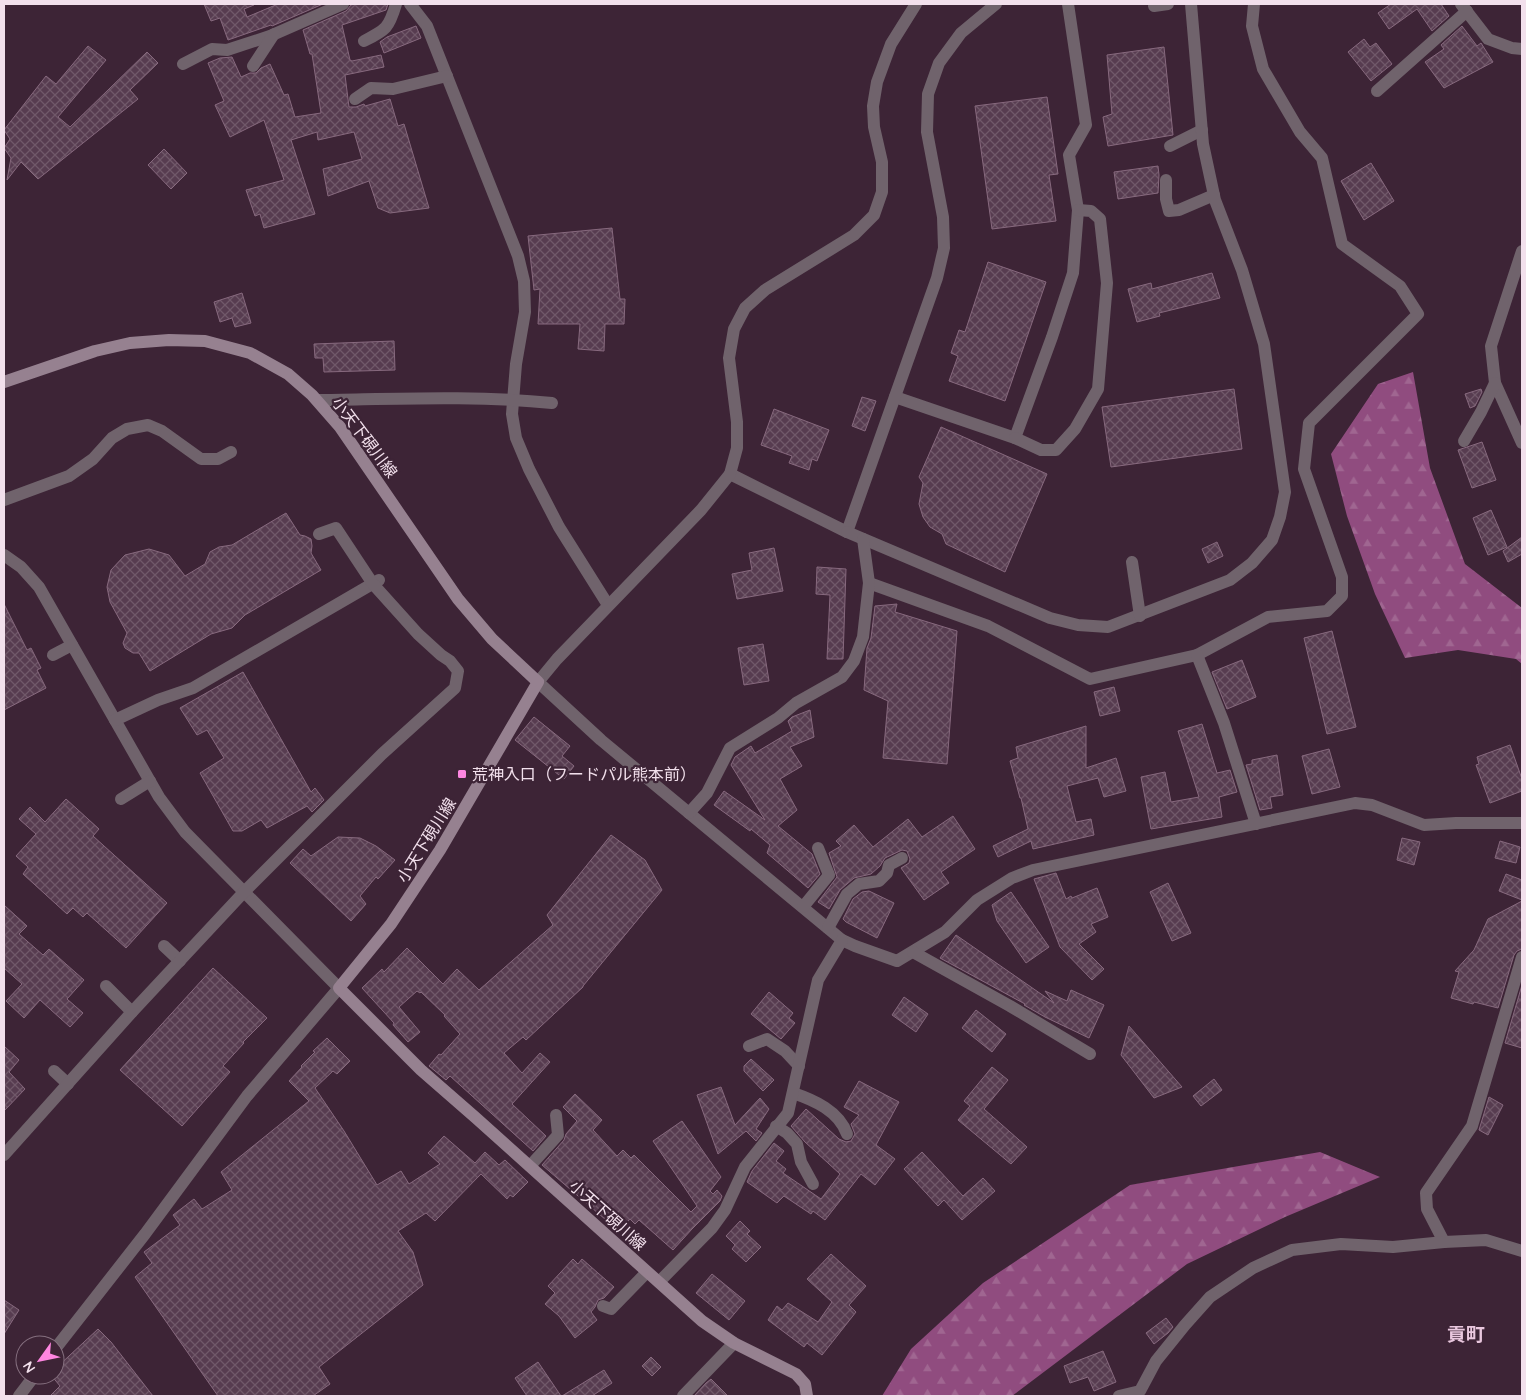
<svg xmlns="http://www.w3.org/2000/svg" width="1526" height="1400" font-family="Quicksand,'Noto Sans JP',sans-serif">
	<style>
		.forest { fill: url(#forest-firs) }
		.building { fill: url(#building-cross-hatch); stroke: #87697e }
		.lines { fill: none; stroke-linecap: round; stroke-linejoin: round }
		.minor { stroke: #70636c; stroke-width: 12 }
		.tertiary { stroke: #70636c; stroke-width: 12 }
		.secondary { stroke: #968190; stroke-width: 12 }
		.poi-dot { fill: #fe86e1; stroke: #3d2436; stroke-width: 2 }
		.labels { text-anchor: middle; stroke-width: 4.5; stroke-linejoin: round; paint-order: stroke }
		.street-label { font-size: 16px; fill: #f2e0ec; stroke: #3d2436 }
		.poi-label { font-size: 16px; fill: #f2e0ec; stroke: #3d2436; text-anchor: start }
		.quarter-label { font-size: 19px; font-weight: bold; fill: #e9c7de; stroke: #3d2436 }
	</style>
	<defs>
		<pattern id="forest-firs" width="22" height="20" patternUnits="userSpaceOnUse" patternTransform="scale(1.25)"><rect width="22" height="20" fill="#904c7f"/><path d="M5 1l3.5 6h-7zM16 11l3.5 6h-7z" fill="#a06691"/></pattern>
		<pattern id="building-cross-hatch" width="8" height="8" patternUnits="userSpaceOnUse" patternTransform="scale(1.25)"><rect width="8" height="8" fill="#573c50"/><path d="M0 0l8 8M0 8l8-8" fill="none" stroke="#705869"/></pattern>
	</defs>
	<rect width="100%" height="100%" fill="#3d2436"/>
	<g class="forest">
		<path d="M1413,372L1430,468L1465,564L1522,608V664L1516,659L1458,650L1405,658L1375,594L1347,516L1331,454L1378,384Z"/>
		<path d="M1320,1152L1380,1177L1285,1217L1187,1264L1012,1396H882L911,1349L983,1283L1130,1185Z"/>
	</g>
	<g class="building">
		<path d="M204,4H253L254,5L244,9L247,17L278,4H323L272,26L271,25L228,40L220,18L211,21Z"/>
		<path d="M355,4H388L386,10L342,25L350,60L352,61L381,55L384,67L345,75L349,107H356L364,104L365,106L390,99L398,126L404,124L429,208L390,213L378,208L369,181L328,196L323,169L362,159L354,132L318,140L317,132L291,140L315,214L264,228L260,214L255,216L246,190L284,180L264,120L230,137L215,105L224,101L208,63L220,58L232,57L241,77L250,73H256L261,68L270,64L284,95L288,94L295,117L321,113L312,54H310L303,30L346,11L351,5Z"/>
		<path d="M1391,4H1441L1449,16L1432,31L1417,9L1389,29L1378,13Z"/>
		<path d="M416,26L421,38L384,53L380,42L387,37Z"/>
		<path d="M1462,26L1477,46L1481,43L1493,62L1444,88L1425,62L1444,49L1441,45Z"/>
		<path d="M1364,39L1370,47L1376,43L1392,64L1371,81L1348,52Z"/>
		<path d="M88,46L106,60L58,117L70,127L147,52L158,63L130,90L138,99L38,179L21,162L7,180L11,158L4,148L10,139L4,130L46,76L56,84Z"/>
		<path d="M1164,47L1173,135L1108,146L1103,117L1112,114L1107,55Z"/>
		<path d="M1047,97L1058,174L1049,175L1056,221L992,229L975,106Z"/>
		<path d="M164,149L187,173L171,189L148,165Z"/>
		<path d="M1371,163L1394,201L1364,220L1341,181Z"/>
		<path d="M1158,166L1159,175L1158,193L1118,199L1114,172Z"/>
		<path d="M612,228L620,299H625L624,324H605L604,351L578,349L580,324H538L540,289L534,290L528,236Z"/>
		<path d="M988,262L1046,282L1005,401L949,381L958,356L951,353L959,330L965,332Z"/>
		<path d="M1212,273L1220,298L1159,313L1160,316L1137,322L1128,289L1151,283L1152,289Z"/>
		<path d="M242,293L251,323L235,327L232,318L220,322L214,302Z"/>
		<path d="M394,341L395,370L324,372L323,358H315L314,344Z"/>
		<path d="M1234,389L1242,449L1111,467L1102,407Z"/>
		<path d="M1481,389L1482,392L1475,406L1470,408L1465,394Z"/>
		<path d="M862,397L876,401L865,431L852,426Z"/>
		<path d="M774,409L829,430L817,461L812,459L809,470L789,463L792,456L761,445Z"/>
		<path d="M941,427L1047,474L1005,572L946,544L942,534L930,527L923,517L919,504L923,483L919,477Z"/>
		<path d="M1482,442L1496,480L1472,488L1458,450Z"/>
		<path d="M1491,510L1507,547L1488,555L1473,518Z"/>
		<path d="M286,513L300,535L305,536L311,539L312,546L311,553L321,570L245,615L232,628L211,634L150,671L139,653H133L125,648L123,643L127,633L110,602L107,587L111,570L125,555L149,549L169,555L185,576L205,564L210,552L219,547L232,545Z"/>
		<path d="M1522,537V554L1508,562L1503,551Z"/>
		<path d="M1217,542L1223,556L1208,563L1202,549Z"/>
		<path d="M774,548L783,591L737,599L732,574L752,570L749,553Z"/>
		<path d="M817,567L846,569L843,659H827L830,595L816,594Z"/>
		<path d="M4,604L27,650L31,648L41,668L37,670L46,688L4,710Z"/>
		<path d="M897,604L895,612L957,631L947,764L883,758L888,701L864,690L867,648L871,638L875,606Z"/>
		<path d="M1332,631L1356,727L1327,734L1304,638Z"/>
		<path d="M763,644L769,681L744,685L738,648Z"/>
		<path d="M1242,660L1256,697L1227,709L1212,672Z"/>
		<path d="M243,672L311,792L315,788L324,800L312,812L307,806L267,828L261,820L242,831H233L200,773L224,758L207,730L197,735L180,708Z"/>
		<path d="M1114,687L1120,711L1100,716L1094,692Z"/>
		<path d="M810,710L814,737L790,747L802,766L780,779L797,810L778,826L812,854L820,874L808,888L767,853L770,845L751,829L750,831L714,805L724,791L765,820L731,765L735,757L751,746L755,753L792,731L788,721L792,717Z"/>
		<path d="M534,717L570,746L562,756L574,766L564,779L515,740Z"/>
		<path d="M1202,724L1217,773L1230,770L1237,792L1219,797L1222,817L1151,829L1141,777L1165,772L1171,802L1199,797L1178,731Z"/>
		<path d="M1086,726V768L1116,758L1126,791L1104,797L1098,778L1067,786L1076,822L1091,819L1094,835L1033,849L1031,841L998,857L993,846L1028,829L1021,798H1020L1010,761L1018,758L1016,747Z"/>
		<path d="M1510,745L1522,779V791L1490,803L1476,765L1479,764L1477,757Z"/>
		<path d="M1329,749L1340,787L1312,794L1302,756Z"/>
		<path d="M1277,755L1283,795L1270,797L1272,808L1260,810L1246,765L1252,764V760Z"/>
		<path d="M66,799L99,829L93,836L167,903L126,948L87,913L83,917L73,908L67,914L23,874L28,867L16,856L36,834L19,819L30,807L45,822Z"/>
		<path d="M953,816L975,849L941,872L949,883L924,900L901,868L909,863L910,859L907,851L902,850L885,858L880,866L871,874L854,878L840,890L829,909L818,902L837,877L829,853L841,846L836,841L854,825L873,847L908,819L922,837Z"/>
		<path d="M611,835L645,860L662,890L583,986V987L526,1040L523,1037L504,1053L522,1073L540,1053L550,1062L512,1104L546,1136L533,1151L450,1076L446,1080L429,1066L439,1054L441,1055L460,1034L444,1016L445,1015L421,992L420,993L417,991L399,1007L420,1032L408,1042L393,1025L394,1023L362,988L382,969L384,972L407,948L443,984L457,969L479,990L553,925L547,915Z"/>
		<path d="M338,837L360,838L376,846L395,860L378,879L376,877L360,896L366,904L351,921L290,863L303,849L311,856Z"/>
		<path d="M1402,838L1420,842L1414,865L1397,860Z"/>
		<path d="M1500,841L1520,847L1516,863L1495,858Z"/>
		<path d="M1056,873L1066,899L1071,896L1072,898L1097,888L1108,917L1091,924L1096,932L1079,944L1104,969L1092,980L1060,947L1034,879Z"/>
		<path d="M1506,874L1522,880V900L1499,891Z"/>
		<path d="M1168,883L1191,933L1172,941L1150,892Z"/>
		<path d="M869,891L894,903L877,938L846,922L843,919L853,899L862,892Z"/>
		<path d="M1011,892L1049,947L1026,963L997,921L992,905Z"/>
		<path d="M1522,901V949L1517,951L1514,955L1498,1008L1474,1002L1473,1004L1451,998L1459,972L1455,971L1474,950L1488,919Z"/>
		<path d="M4,905L27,926L19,934L43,955L49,949L84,980L67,999L83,1013L70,1027L40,1000L24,1018L6,1001L22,984L4,968Z"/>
		<path d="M956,935L1054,1003L1045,991L1067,1001L1071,990L1104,1005L1089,1038L1045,1017L1024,1005L1025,1004L940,958Z"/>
		<path d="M213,968L267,1018L243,1042L244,1043L223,1066L230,1072L182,1126L120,1070Z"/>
		<path d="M1522,985V1048L1505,1043Z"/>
		<path d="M769,992L793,1013L789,1018L795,1023L781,1039L751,1014Z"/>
		<path d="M904,997L928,1014L916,1032L892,1015Z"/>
		<path d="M976,1010L1006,1034L992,1052L962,1028Z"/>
		<path d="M1129,1026L1182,1087L1154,1098L1121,1055Z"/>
		<path d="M327,1038L350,1061L337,1074L333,1071L315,1088L344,1131L377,1185L401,1171L409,1184L440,1164L428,1153L444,1136L475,1163L485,1152L499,1165L505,1160L528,1182L513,1197L510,1195L507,1199L481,1174L435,1221L426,1213L398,1231L413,1252L423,1285L319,1367L330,1384L313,1396H218L135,1277L152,1263L144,1252L180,1225L173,1215L194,1199L202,1209L232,1190L221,1172L309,1101L289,1081L302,1067L301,1066L315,1052L313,1051Z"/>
		<path d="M4,1046L19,1060L9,1072L25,1089L4,1111Z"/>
		<path d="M751,1059L774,1080L763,1091L744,1071V1066Z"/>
		<path d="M992,1067L1008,1080L984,1109L1027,1147L1011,1164L958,1120L970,1106L964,1101Z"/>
		<path d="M1214,1079L1222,1090L1201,1106L1193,1096Z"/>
		<path d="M859,1081L899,1102L876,1145L895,1159L875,1185L861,1174L825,1220L813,1211L811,1214L784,1196L777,1203L747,1182L752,1171L774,1143L784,1151L776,1161L786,1169L783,1173L821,1199L840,1174L805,1142L791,1126L806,1109L839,1139L846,1142L851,1141L855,1134L851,1124L859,1115L844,1107Z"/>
		<path d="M721,1087L735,1125L760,1098L769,1109L756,1129L762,1133L756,1141L746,1131L718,1154L697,1095Z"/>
		<path d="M575,1094L602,1120L593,1130L617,1156L623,1150L631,1158L634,1155L691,1212L697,1206L653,1141L682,1121L721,1177L710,1191L713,1194L717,1190L722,1196L720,1201L692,1229L673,1250L639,1220L635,1224L630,1219L617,1233L605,1221L606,1220L542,1165L564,1140L566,1134L577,1121L563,1107Z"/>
		<path d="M1489,1097L1503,1105L1488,1135L1479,1130Z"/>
		<path d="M922,1152L963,1196L983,1178L995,1191L962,1220L944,1200L938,1206L904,1169Z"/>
		<path d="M740,1221L750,1231L747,1234L761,1247L746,1262L732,1249L735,1245L726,1236Z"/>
		<path d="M831,1254L866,1286L849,1305L856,1312L822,1355L807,1343L804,1347L768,1320L777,1306L782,1310L788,1303L818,1322L832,1302L807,1279Z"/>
		<path d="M573,1259L578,1264L582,1259L614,1287L604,1298L598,1300L595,1307L591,1312L597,1320L575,1338L559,1316L545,1304L555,1293L548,1286Z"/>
		<path d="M712,1274L745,1301L729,1320L696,1293Z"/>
		<path d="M4,1300L19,1310L4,1334Z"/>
		<path d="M1166,1318L1173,1327L1168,1333L1154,1344L1146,1333Z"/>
		<path d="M98,1329L111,1342L153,1396H50L60,1386L51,1375H55V1369Z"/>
		<path d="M1103,1351L1116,1382L1094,1391L1088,1377L1070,1383L1064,1366Z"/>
		<path d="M651,1357L661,1367L652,1376L642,1366Z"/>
		<path d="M538,1362L561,1396H527L515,1378Z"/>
		<path d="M604,1370L612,1383L592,1396H562Z"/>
		<path d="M711,1379L728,1396H694L706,1383Z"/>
	</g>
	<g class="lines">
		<g class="minor">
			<path d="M410,4L427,26L518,256L524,281L525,312L516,364L512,414L516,438L529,469L559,527L608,605"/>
			<path d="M1461,4L1488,39L1512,48L1522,49"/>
			<path d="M1154,6L1168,4"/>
			<path d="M364,41C386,30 389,28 396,4"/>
			<path d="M183,64L212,49L227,50L270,36L343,4"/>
			<path d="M253,66L274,34"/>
			<path d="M1377,91L1467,11"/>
			<path d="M355,99L371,88L393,89L447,76"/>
			<path d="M1170,146L1202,130"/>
			<path d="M1166,180V199L1169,211L1179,210L1214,195"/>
			<path d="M1522,251L1491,346L1495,383L1522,443"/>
			<path d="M895,397L1015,438L1052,337L1073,273L1078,210L1069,155L1086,125L1068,4"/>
			<path d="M317,400C395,399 474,395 552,403"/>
			<path d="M1015,438L1041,450H1056L1075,429L1098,389L1107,283L1100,219L1091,211L1078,210"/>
			<path d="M1464,441L1481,412L1495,383"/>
			<path d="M730,474L847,532L937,278L944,248L943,217L927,132L928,94L939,63L961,33L996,4"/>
			<path d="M4,500L69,476L93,459L112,438L127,429L148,425L162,431L201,459H218L231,452"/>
			<path d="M847,532L1050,618L1078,625L1108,627L1230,580L1252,563L1272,540L1280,517L1285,492L1264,344L1242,270L1215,200L1203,144L1191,4"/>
			<path d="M4,555L21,567L39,587L159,797L185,832L339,988"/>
			<path d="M1132,562L1140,616"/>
			<path d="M869,583L988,626L1090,679L1197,655L1268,617L1327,611L1342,596V577L1304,469L1309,423L1418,314L1400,286L1342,244L1322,158L1300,132L1263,69L1252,26L1254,4"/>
			<path d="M53,655L72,645"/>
			<path d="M1197,655L1224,723L1256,824"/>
			<path d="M538,682L601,740L842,940L855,946L897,961L945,932L977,900L1012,878L1033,870L1355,803L1372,805L1424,825L1456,823H1522"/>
			<path d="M115,720L158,700L193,688L379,580"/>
			<path d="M121,799L150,781"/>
			<path d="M689,813L707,793L730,748L778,718L796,703L842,677L854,661L863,637L869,583L863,539"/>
			<path d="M803,907L829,875L818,848"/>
			<path d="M828,928L847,894L859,884L879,881L887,873L889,865L902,858"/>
			<path d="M164,946L180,961"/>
			<path d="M913,952L1010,1006L1090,1054"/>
			<path d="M106,986L132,1012"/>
			<path d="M749,1046L767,1039L785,1051L799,1066"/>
			<path d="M54,1071L68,1084"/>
			<path d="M793,1093C814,1100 839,1111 847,1134"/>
			<path d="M776,1126L787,1133L797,1144L801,1162L813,1184"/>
			<path d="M4,1155L132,1012L244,892L382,754L455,688L458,671L450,661L441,655L418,634L373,584L336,528L319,534"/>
			<path d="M530,1166L558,1135L556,1115"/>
			<path d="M1444,1242L1427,1209L1426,1193L1472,1126L1522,957"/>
			<path d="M659,1282L712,1228L725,1210L745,1167L788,1113L818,980L842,940"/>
			<path d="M603,1306L611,1309L647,1272"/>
			<path d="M683,1396L734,1343"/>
			<path d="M1119,1396L1140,1391L1156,1361L1185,1325L1210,1297L1253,1268L1292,1250L1341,1244L1393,1247L1444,1242L1486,1240L1522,1251"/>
		</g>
		<g class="tertiary">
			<path d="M538,682L557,659L701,510L730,474L737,448V422L729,358L734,329L745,308L765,290L854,235L874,215L882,192V162L874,127L873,106L877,82L891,44L916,4"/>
			<path d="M55,1349L145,1234L247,1096L339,988"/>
			<path d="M19,1396L35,1375"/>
		</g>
		<path class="secondary" d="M4,382L95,351L130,343L169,340L205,341L250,353L288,374L312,395L340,427L458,599L492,639L538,682L440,850L391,924L339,988L421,1070L476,1118L702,1321L734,1343L796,1374L805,1384L807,1396"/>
	</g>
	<rect class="poi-dot" x="457" y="769" width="10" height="10" rx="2.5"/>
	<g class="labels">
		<g class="street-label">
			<text transform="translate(365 437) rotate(53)" y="6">小天下硯川線</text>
			<text transform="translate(426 840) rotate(-58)" y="6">小天下硯川線</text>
			<text transform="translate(608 1215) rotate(42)" y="6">小天下硯川線</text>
		</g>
		<g class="poi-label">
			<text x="472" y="780">荒神入口（フードパル熊本前）</text>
		</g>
		<g class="quarter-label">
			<text x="1466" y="1341">貢町</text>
		</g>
	</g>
	<rect width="1526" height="1400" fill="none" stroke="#f2e0ec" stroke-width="10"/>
	<g transform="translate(40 1360) rotate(237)"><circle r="24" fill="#3d2436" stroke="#856f7f"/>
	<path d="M0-4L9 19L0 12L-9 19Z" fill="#fe86e1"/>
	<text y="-8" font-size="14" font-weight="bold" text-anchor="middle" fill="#f2e0ec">N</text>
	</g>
</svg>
